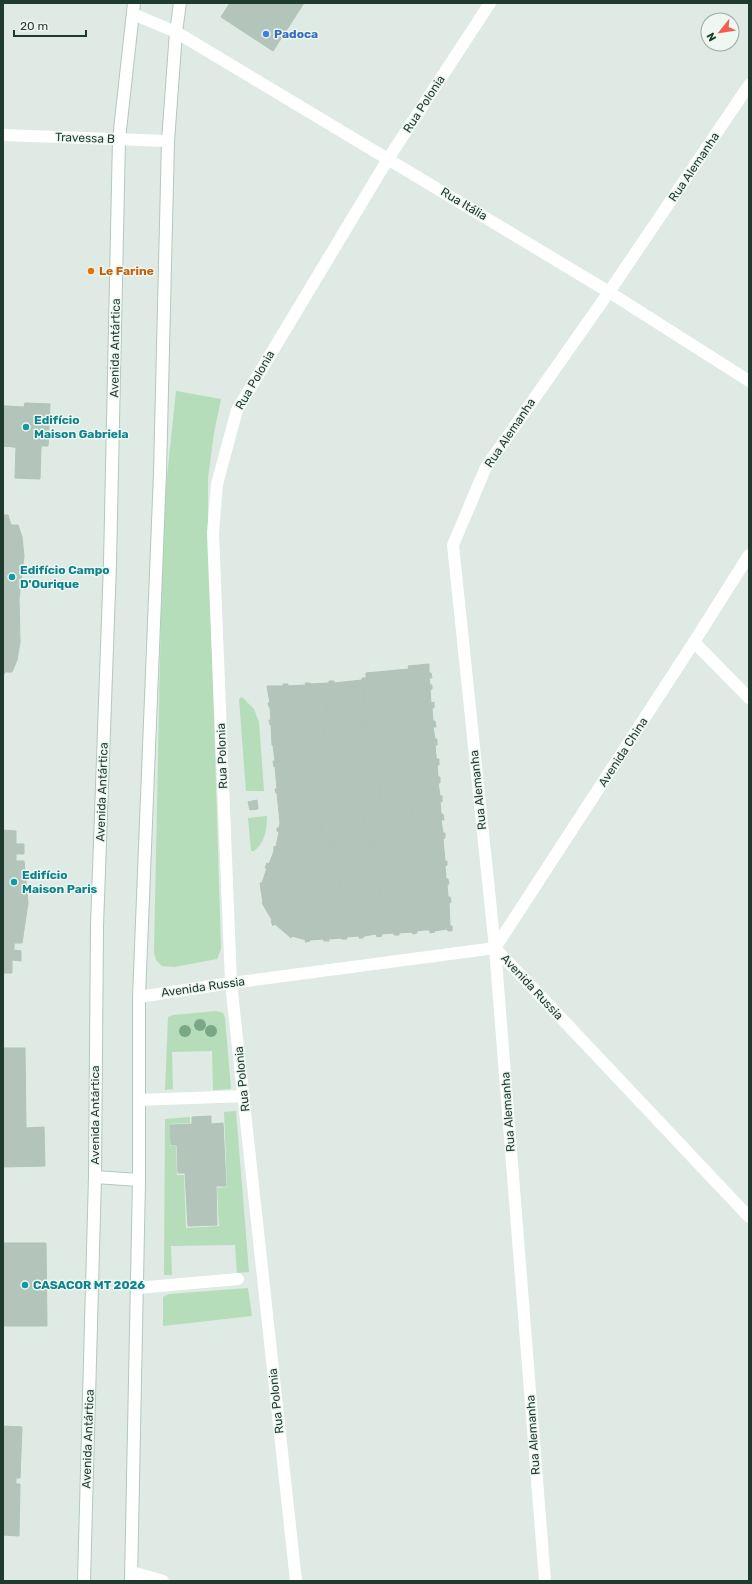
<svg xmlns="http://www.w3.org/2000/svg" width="752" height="1584" font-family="Rubik,sans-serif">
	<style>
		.green { fill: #b5ddba }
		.building { fill: #b3c5bb; stroke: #b0c4b9 }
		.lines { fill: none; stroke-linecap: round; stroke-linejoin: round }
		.secondary-casing { stroke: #b1cabd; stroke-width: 14 }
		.lane { stroke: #fff; stroke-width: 12 }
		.street { stroke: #fff; stroke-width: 12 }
		.secondary { stroke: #fff; stroke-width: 12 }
		.tree { fill: #7aa886 }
		.shop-dot { fill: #3f7fe0; stroke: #eef7f1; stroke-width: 1.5 }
		.food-dot { fill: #e8710a; stroke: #eef7f1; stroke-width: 1.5 }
		.culture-dot { fill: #0f9aa8; stroke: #eef7f1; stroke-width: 1.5 }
		.labels { text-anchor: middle; stroke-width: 3; stroke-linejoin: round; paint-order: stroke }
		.shop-label { font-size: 12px; font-weight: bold; fill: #366cbe; stroke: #eef7f1; text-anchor: start }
		.street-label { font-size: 12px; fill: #1f3a2e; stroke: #eef7f1 }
		.food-label { font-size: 12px; font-weight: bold; fill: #c56008; stroke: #eef7f1; text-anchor: start }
		.culture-label { font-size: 12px; font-weight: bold; fill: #0d838f; stroke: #eef7f1; text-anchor: start }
	</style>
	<rect width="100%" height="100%" fill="#deeae3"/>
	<g class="green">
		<path d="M176,391L221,399L214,433L208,478V521L221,949L217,959L174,967L162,966L156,960L154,952L163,515Z"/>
		<path d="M242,697L254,709L259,722L264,791H246L239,699Z"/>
		<path d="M267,816C267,829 265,843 254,851H251L248,818Z"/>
		<path d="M217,1011L223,1013L225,1018L231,1089L213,1090L212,1051L172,1052L173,1089L165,1090L168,1017L173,1015Z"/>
		<path d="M236,1111L249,1272L237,1273L235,1245L171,1246L172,1275H164L165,1119L190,1117V1123L170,1124V1146H176L177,1175H184L186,1228L219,1226L217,1188L227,1187L224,1112Z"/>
		<path d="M248,1288L252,1316L163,1326V1297L169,1294Z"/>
	</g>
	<g class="building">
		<path d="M230,3H304L273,51L221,17Z"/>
		<path d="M25,403L50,404L48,446H41L40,479L15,478L16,447L3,446V406L24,407Z"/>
		<path d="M3,406L18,407L16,447L3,446Z"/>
		<path d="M3,515H8L11,525H18L22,537L24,556L19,599L20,642L17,660L12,672H5L3,676Z"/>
		<path d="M429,664V673H431L432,678H429L430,685H432V689H430L431,703L434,702V708H432L433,721H435L436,727H433L435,739H437V745H435L436,759H439V765H437L438,777H440V783H438L440,796H442V802H440L441,814H443L444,820H441L443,833H445V838L443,839L445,861H447V865L445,866L446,879H448L449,884H447L448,897H450L451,902L449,903L450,926H452V931H448L447,929L434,931L435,932L430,933V930H424L417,931V933L413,934L412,932L399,933V935H394V933L381,934L382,936L377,937L376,934L364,936L363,938H359V936L346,937L347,939H341V938L329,939V941H324L323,939L310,940V941L305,942L306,940L292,936L291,938L275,924L273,926L271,921L272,920L262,903H263L260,883H262L267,868H265L267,863L269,864L274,851V846L276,847L279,832L277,831V828H279L280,823L277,793H276L275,789H277L275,766L274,767L273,761H275L273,745H272L271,724L270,725L269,720H271L270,707H269L268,703H270L267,686H283V684H288V686L306,685L305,683H310L311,684L329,683V681H334V683L362,680V678H366V673L409,669L408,666Z"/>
		<path d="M330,683L365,688L361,723L367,724L365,746H369V748L364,747L362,765H359V774L378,773L381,803L362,805L364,825L366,824L373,846L377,844V846L373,847L380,868L373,870L384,904L349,915L330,849L335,847V841L322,842L319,805L332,804L329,759L320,760L319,749H322Z"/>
		<path d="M435,746L441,819L413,821L407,748Z"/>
		<path d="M257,800L258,809L250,810L248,802Z"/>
		<path d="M3,830L16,831V844H24V854H16V861H24L28,903L22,943H14V950L21,951V961L12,960V973H3Z"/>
		<path d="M3,1048H25L26,1128L44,1127L45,1166L3,1167Z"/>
		<path d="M211,1116V1124L223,1123L226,1186H216L217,1225L188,1226L185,1173H178L177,1145H171L170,1125L192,1124V1117Z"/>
		<path d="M3,1243H46L47,1326H3Z"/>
		<path d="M3,1426L22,1427L20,1478H16V1484H20L19,1536L3,1535Z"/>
	</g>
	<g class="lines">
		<g class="secondary-casing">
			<g id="secondary">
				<path d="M95,1177L139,1180"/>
				<path d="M84,1581L95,1177L97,926L110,563L119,139L134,3"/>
				<path d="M131,1581L139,1180V997L160,473L168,141L176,32L180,3"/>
			</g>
		</g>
		<g class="lane">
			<path d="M139,1100L244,1096"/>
			<path d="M137,1288L238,1279"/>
			<path d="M132,1572L163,1581"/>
		</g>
		<g class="street">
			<path d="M133,14L176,32L609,292L749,381"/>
			<path d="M3,135L168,141"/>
			<path d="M694,642L749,698"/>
			<path d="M495,948L694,642L749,555"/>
			<path d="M139,997L231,983L495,948L749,1217"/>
			<path d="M296,1581L231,983L213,533L217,484L237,410L388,159L490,3"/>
			<path d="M545,1581L495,948L453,545L486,467L609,292L749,85"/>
		</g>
		<use href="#secondary" class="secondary"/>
	</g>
	<g class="tree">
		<circle cx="200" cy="1025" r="6"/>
		<circle cx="185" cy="1031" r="6"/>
		<circle cx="211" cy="1031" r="6"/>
	</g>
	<circle class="shop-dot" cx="266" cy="34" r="4"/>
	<circle class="food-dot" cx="91" cy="271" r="4"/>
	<g class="culture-dot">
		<circle cx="26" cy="427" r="4"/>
		<circle cx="12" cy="577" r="4"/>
		<circle cx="14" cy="882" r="4"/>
		<circle cx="25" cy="1285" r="4"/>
	</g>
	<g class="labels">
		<g class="shop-label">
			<text x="274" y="38">Padoca</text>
		</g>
		<g class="street-label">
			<text transform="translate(424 104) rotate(-57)" y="4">Rua Polonia</text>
			<text transform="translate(85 138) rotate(2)" y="4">Travessa B</text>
			<text transform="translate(694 167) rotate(-56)" y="4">Rua Alemanha</text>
			<text transform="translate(464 204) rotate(31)" y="4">Rua Itália</text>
			<text transform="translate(115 348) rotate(-89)" y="4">Avenida Antártica</text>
			<text transform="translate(255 380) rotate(-60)" y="4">Rua Polonia</text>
			<text transform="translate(510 433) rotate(-56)" y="4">Rua Alemanha</text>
			<text transform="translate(623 752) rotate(-57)" y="4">Avenida China</text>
			<text transform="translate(222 756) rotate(-92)" y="4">Rua Polonia</text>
			<text transform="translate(478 790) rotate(-96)" y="4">Rua Alemanha</text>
			<text transform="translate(102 792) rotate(-88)" y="4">Avenida Antártica</text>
			<text transform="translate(203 987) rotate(-8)" y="4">Avenida Russia</text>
			<text transform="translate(532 987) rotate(47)" y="4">Avenida Russia</text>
			<text transform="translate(242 1079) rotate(-96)" y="4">Rua Polonia</text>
			<text transform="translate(508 1112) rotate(-94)" y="4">Rua Alemanha</text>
			<text transform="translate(95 1115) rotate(-90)" y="4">Avenida Antártica</text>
			<text transform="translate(276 1401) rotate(-96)" y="4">Rua Polonia</text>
			<text transform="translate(533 1435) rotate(-94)" y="4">Rua Alemanha</text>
			<text transform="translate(88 1439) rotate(-88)" y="4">Avenida Antártica</text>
		</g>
		<g class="food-label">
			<text x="99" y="275">Le Farine</text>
		</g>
		<g class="culture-label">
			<text x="34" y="424">Edifício<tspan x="34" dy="14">Maison Gabriela</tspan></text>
			<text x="20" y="574">Edifício Campo<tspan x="20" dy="14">D'Ourique</tspan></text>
			<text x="22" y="879">Edifício<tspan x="22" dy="14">Maison Paris</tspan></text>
			<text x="33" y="1289">CASACOR MT 2026</text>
		</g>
	</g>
	<rect width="752" height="1584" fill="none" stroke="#1f3a2e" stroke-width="8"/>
	<g transform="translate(720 32) rotate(240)"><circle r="19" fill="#eef7f1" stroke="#9baba3"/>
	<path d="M0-3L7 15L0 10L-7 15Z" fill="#f75d4f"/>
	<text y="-6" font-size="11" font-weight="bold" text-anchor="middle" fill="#1f3a2e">N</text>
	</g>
	<path d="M14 30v6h72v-6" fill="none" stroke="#1f3a2e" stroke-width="2"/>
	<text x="20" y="30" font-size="12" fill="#1f3a2e" stroke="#eef7f1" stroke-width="3" paint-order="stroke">20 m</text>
</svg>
